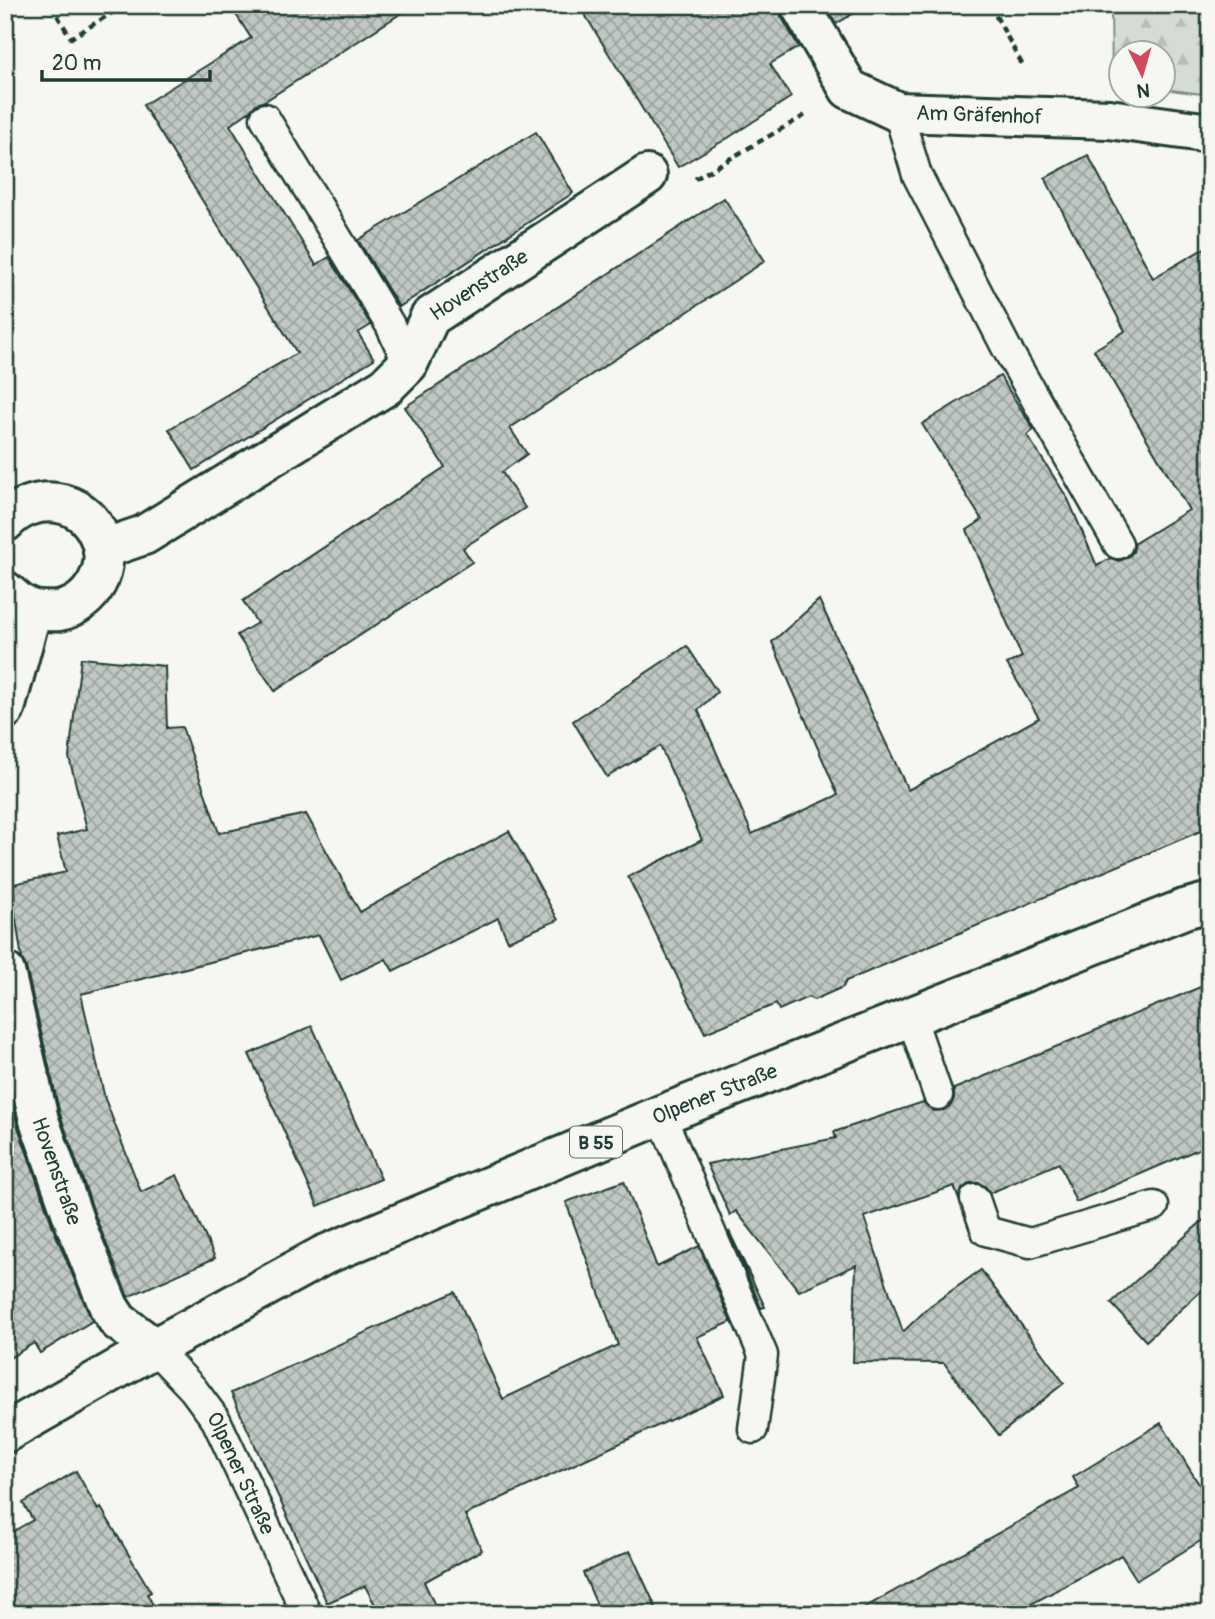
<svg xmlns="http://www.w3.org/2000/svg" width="1215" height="1619" font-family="Pangolin,sans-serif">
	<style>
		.forest { fill: url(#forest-firs); stroke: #7a8c85; stroke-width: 2 }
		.building { fill: url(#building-cross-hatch); stroke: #1f3d34; stroke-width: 2 }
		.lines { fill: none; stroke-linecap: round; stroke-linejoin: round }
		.service-casing { stroke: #1f3d34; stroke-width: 33 }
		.minor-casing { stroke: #1f3d34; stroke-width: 44 }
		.primary-casing { stroke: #1f3d34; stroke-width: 44 }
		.path { stroke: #1f3d34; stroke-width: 4.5; stroke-dasharray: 7 5; stroke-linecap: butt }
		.service { stroke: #f6f6f2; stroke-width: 28 }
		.minor { stroke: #f6f6f2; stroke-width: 38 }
		.primary { stroke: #f6f6f2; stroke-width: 38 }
		.labels { text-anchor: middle; stroke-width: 7; stroke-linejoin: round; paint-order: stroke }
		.shield { fill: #f6f6f2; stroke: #60746d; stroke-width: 2 }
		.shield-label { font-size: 19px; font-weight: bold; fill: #1f3d34 }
		.street-label { font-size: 21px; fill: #1f3d34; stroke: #f6f6f2 }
	</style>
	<defs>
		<pattern id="forest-firs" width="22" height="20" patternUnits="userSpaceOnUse" patternTransform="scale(1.75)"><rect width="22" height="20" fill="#d6dbd6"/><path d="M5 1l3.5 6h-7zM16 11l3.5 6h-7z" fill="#b7bdb8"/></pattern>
		<pattern id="building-cross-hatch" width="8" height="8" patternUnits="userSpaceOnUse" patternTransform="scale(1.75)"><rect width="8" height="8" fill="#c1c8c3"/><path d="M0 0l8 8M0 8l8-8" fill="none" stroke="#9ca49f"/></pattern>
	</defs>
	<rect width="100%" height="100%" fill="#f6f6f2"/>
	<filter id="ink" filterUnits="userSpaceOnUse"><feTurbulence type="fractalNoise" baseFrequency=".0143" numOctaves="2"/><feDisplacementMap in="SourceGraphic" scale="14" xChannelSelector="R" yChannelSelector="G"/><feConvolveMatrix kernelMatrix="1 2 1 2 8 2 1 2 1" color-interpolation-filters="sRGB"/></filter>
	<g filter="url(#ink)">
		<path class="forest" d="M1111,5H1210V95L1163,89L1162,52H1120V83L1112,82Z"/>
		<g class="building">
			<path d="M230,5H414L265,101L256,104L250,111L230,125L316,265L329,257L371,325L358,333L374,359L194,470L169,429L297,353L143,105L251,38Z"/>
			<path d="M579,5H778L781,16L799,47L770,64L791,97L728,138L678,167Z"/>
			<path d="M825,5H867L836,24Z"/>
			<path d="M536,132L573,193L399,307L358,240Z"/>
			<path d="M1088,155L1153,278L1210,245V827L846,981L843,987L814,1000L808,997L779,1010L776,1004L705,1033L628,877L702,840L660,746L607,777L573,721L687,646L717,692L698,710L752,834L838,795L772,642L819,600L908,790L1039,718L1007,664L1022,657L967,530L982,520L922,424L1000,376L1034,430L1027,435L1068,499L1097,566L1110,558L1119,561L1127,558L1133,552L1135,543L1189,510L1094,350L1125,331L1045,178Z"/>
			<path d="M724,198L765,261L510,428L527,454L502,472L525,508L463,548L472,562L275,691L237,635L257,623L243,601L445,467L405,407Z"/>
			<path d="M81,658L165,666L167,728L182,727L219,833L306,814L360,912L509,831L558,920L508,941L498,918L393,971L386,959L341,980L319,935L81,994L105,1099L141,1192L177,1175L215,1258L128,1297L96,1218L60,1114L26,967L22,959L14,907V884L66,872L57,836L87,829L69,757Z"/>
			<path d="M1210,983V1144L1076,1202L1059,1163L990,1193L986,1187L979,1183H970L962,1189L959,1199L954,1186L864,1217L903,1332L930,1306L981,1270L1064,1383L999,1435L944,1363L853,1362L856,1265L799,1291L736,1211L730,1215L707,1164L836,1138L834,1132L923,1102L934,1111L944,1110L951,1105L954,1099V1089Z"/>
			<path d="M312,1026L381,1179L318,1206L249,1054Z"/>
			<path d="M5,1082L10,1091L18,1127L55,1233L92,1321L40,1353L34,1343L5,1361Z"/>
			<path d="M624,1181L657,1267L699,1246L731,1322L697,1337L724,1395L465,1515L482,1550L424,1582L439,1614H380L365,1586L327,1603L231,1393L455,1292L503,1399L618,1345L566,1202Z"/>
			<path d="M1210,1214V1283L1146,1341L1111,1303Z"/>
			<path d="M729,1231L765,1307L761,1308Z"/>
			<path d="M1161,1423L1210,1502V1535L1137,1580L1121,1555L1013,1614H853L1079,1488L1073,1477Z"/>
			<path d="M76,1471L98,1510L101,1508L151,1592L147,1594L158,1614H5V1536L33,1520L23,1503Z"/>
			<path d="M630,1551L659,1614H601L583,1573Z"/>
		</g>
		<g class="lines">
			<g class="service-casing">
				<g id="service">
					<path d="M898,112L917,175L1007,349L1118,544"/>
					<path d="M265,118L390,325L408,364"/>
					<path d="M911,1016L938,1095"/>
					<path d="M661,1115L763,1355L753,1429"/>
					<path d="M975,1199L986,1231L1030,1243L1154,1206"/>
					<path id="s1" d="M154,1348L193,1389L216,1420L307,1614"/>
				</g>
			</g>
			<g class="minor-casing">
				<g id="minor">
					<path id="s2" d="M800,5L849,89L898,112L1109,119L1210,133"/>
					<path d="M5,522C33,492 82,496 99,536C113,567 92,605 59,611C50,612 41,611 32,610L5,709"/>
					<path id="s3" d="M103,549L144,535L386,386L408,364L430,317L647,175"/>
					<path d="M5,591L19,603L32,610"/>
					<path id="s4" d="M5,972L39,1120L76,1226L109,1307L118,1321L154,1348"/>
				</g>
			</g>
			<g class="primary-casing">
				<g id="primary">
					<path id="s5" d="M5,1433L154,1348L324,1255L661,1115L1184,909L1210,902"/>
				</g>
			</g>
			<g class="path">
				<path d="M51,5L71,38L125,5"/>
				<path d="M990,5L1023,66"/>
				<path d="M695,179L809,113"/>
			</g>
			<use href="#service" class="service"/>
			<use href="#minor" class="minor"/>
			<use href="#primary" class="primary"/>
		</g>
	</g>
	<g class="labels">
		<rect class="shield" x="570" y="1126.5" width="52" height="31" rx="5"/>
		<g class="shield-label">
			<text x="596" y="1149">B 55</text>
		</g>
		<g class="street-label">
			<text dy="7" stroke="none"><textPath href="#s2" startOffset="233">Am Gräfenhof</textPath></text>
			<text dy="7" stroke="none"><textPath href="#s3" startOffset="469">Hovenstraße</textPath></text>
			<text dy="7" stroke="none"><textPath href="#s5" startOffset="788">Olpener Straße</textPath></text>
			<text dy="7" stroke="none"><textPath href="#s4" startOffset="206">Hovenstraße</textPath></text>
			<text dy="7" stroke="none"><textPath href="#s1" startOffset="154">Olpener Straße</textPath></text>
		</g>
	</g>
	<rect width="1215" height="1619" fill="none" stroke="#f6f6f2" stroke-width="28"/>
	<rect x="14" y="14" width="1187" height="1591" fill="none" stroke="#1f3d34" stroke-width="2.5" filter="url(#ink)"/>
	<g transform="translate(1142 74) rotate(175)"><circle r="33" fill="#f6f6f2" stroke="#a0aca6" stroke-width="2"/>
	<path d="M0-5L12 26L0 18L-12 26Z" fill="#d1495b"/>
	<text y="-10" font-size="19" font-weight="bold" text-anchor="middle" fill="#1f3d34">N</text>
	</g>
	<path d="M42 70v10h168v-10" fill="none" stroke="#1f3d34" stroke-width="3.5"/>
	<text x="52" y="70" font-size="21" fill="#1f3d34" stroke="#f6f6f2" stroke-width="5" paint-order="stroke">20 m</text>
</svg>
